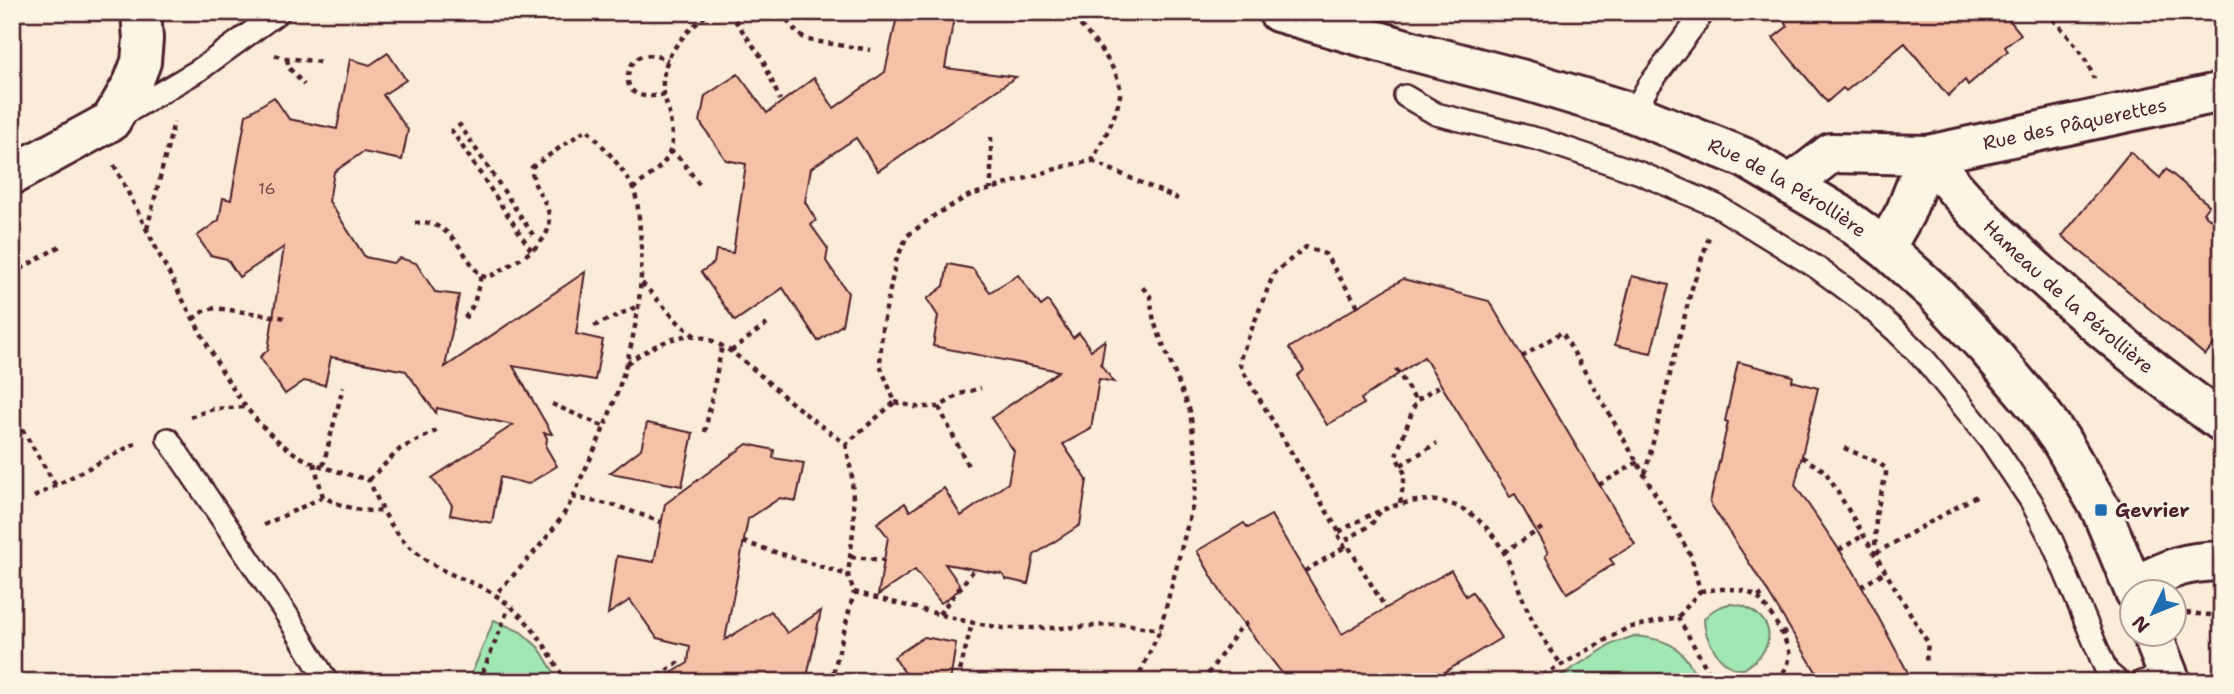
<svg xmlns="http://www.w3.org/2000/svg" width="2234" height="694" font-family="'Shantell Sans',sans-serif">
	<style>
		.green { fill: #a1e7b3; stroke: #76836f; stroke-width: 2 }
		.building { fill: #f6c2a7; stroke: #4a1f2b; stroke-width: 2 }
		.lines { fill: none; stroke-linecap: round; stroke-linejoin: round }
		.lane-casing { stroke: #4a1f2b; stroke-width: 26 }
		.street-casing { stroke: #4a1f2b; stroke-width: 44 }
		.path { stroke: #4a1f2b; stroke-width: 4.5; stroke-dasharray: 5 5; stroke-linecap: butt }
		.lane { stroke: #fcf5e5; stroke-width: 21 }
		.street { stroke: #fcf5e5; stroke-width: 38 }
		.poi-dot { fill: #1f6fb2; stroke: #fcf5e5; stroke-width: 2.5 }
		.labels { text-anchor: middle; stroke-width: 5; stroke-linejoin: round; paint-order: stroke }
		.number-label { font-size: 16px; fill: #75484a }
		.street-label { font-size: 19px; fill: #4a1f2b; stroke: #fcf5e5 }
		.poi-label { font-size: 19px; font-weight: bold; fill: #4a1f2b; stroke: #fcf5e5; text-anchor: start }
	</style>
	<rect width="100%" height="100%" fill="#fbebd9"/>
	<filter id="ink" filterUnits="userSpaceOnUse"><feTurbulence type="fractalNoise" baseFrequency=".0143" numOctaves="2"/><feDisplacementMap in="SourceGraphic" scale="14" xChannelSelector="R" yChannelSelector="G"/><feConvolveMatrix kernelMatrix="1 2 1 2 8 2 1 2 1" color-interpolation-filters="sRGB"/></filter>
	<g filter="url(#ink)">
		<g class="green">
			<path d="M1729,604C1747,603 1772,619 1768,640C1766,653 1754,662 1744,669C1722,671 1704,639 1704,619C1711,610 1718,607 1729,604Z"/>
			<path d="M494,620L521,632L539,648L560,682H468Z"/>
			<path d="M1634,636C1669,639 1685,647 1698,682H1550L1614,643Z"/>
		</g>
		<g class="building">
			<path d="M898,12H955L945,68L1016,77L878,171L856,138L811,168L805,202L816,220L811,225L828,249L826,261L848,293L842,325L818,341L783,288L735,321L701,272L714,263L716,250L733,253L746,164L726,160L700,122L705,96L738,74L767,113L814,78L834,108L885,72Z"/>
			<path d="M1776,12H2003L2021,34L2005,47L2008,51L1968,85L1965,80L1948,96L1905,43L1846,91L1843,88L1827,102L1773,38L1788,26Z"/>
			<path d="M388,53L406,80L383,95L408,130L402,160L363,152L334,172L329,201L365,257L393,263L400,258L416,263L435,292L459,295L445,367L585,272L576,334L603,340L595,380L513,366L552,434L544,433L547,438L546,447L557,466L528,484L500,477L492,523L450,515L452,505L432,478L513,425L437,408L436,413L406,371L331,357L325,385L304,381L285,394L260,357L268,350L284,247L239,277L227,259L210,255L197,236L219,220L223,198L231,200L246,115L274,97L289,119L337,129L350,59L370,65Z"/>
			<path d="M2130,152L2160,178L2166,169L2209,205L2203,213L2222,228V335L2205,355L2062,236Z"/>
			<path d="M948,264L973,269L990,292L1018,275L1041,306L1048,301L1073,338L1079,333L1091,350L1105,340L1101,365L1114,382L1099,379L1091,429L1063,444L1087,480L1080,525L1034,555L1028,584L1006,579L1002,574L945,564L962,588L941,603L915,570L878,595L888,537L877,523L905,503L910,511L944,488L961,516L1008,483L1014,451L991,418L1059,371L933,346L938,316L927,299L944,286Z"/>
			<path d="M1632,276L1669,285L1651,353L1615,345Z"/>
			<path d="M1403,279L1489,301L1635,544L1610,559L1614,564L1567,593L1545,556L1548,553L1515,494L1510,497L1424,357L1361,399L1364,404L1327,425L1297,376L1304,370L1289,348Z"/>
			<path d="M1738,362L1793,376L1792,381L1818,388L1795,485L1853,570L1913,682H1831L1824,672L1818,675L1763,584L1710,503L1728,422L1725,421Z"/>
			<path d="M647,423L693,433L682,486L610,473L641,449Z"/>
			<path d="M747,444L774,450L773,458L804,463L796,501L780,498L748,519L725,640L771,611L787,633L821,611L806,682H657L688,663L690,646L657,638L630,600L608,614L617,556L654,562L665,504Z"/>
			<path d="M1271,515L1342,634L1451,570L1466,596L1472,592L1501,638L1428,682H1289L1226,601L1197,551L1244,523L1248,528Z"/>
			<path d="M924,637L956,643L950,682H911L894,657Z"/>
		</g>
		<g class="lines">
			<g class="lane-casing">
				<g id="lane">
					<path d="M1405,96L1436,114L1541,140L1640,173L1717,206L1816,267L1861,300L1897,332L1926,361L1988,437L2031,501L2052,541L2107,672L2119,682"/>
					<path d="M1633,113L1649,85L1704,12"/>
					<path d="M119,117L199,70L279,12"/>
					<path d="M168,439L287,615L327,682"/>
					<path d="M2141,682L2168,675"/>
				</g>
			</g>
			<g class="street-casing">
				<g id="street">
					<path id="s1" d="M1278,12L1416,52L1524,80L1633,113L1745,158L1838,213L1885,248L1935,293L1987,348L2037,407L2060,439L2101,510L2135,592"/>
					<path id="s2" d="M1928,155C1965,204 2009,246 2055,287C2108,335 2163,380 2222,422"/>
					<path d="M12,175L111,121L133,83L141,62L143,39L141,12"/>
					<path id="s3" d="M1790,185L1831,153L1928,155L2222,92"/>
					<path d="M1885,248L1905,213L1928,155"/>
					<path d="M2133,587C2169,569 2180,562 2222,561"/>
					<path d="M2152,634L2171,682"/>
				</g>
			</g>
			<g class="path">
				<path d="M729,12L762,58L780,100"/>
				<path d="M781,12L798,34L808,40L870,50"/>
				<path d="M2046,12C2065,32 2085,52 2094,79"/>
				<path d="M275,55C290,61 306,58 322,63"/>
				<path d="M287,59L289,68L304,85"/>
				<path d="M665,94C655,96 646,98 637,94C622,87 627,63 640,57C649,53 660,57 668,60"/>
				<path d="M991,137V189"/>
				<path d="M670,150L680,159L700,185"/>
				<path d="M1092,161L1178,199"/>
				<path d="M114,165C141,217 166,270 195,322C221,370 246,421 294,453C315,467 344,473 369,480C385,517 396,541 432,564C452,577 476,582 495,595C527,615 549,649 565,682"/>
				<path d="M633,189C646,178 665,167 670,151C674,140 671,129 670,118C668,108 664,97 663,87C661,54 687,31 710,12"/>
				<path d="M415,223C450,218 462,255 481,276L487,277L493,275C518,259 564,241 545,203C538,188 532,185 532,167L587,129C603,146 623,168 633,188C638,200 639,217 640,230C648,316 620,399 582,476C576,490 570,506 561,518C542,546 518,570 495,595"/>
				<path d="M147,229L174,122"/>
				<path d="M531,250L452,131L460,125L535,238"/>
				<path d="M12,274L60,246"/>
				<path d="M642,283L678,322L695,336"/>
				<path d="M1358,306L1325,254L1306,247L1274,273L1241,356L1240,364L1244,373L1339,532L1337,533L1347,551L1350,549L1386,609"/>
				<path d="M465,318L474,304L481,276"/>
				<path d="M193,319L204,311L215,308L287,318"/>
				<path d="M594,326L638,306"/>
				<path d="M731,351L767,324"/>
				<path d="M1522,357L1562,332L1691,556L1700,591L1678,617L1627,628L1531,682"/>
				<path d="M627,363C645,351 674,333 697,336C729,342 761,377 786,398C805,414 825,429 846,444L895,402L880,365L882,328L896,261L907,236L935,215L968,196L1069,165L1092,161C1103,140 1116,118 1120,95C1124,71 1084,29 1068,12"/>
				<path d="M1396,369L1416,401"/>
				<path d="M895,402L915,407H939L960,394L981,388"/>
				<path d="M552,404L605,427"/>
				<path d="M939,407L969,468"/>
				<path d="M12,412L56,486"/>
				<path d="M190,417L213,409L245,407"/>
				<path d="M705,432L722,346"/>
				<path d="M846,444L852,477L854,523L848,575L854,592L965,621L1002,628H1062L1125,624L1160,630"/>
				<path d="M1844,448L1875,461L1886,468V474L1876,515L1875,553"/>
				<path d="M1802,457L1825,471L1928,643L1926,661"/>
				<path d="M314,463L323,497C345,507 358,512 383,511"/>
				<path d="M1401,465L1437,443"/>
				<path d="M323,466L343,387"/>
				<path d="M1645,474L1691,291L1709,237"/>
				<path d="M369,480L400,449L440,429"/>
				<path d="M1599,485L1638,462"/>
				<path d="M34,497L136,443"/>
				<path d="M572,497L617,506L661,522"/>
				<path d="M1400,503L1405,474L1396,456L1416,401L1441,385"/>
				<path d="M264,525L323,497"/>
				<path d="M1339,532C1399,496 1459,478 1502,549C1512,566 1517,586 1525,604C1534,626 1547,645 1561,664"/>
				<path d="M1346,540L1371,525L1380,512"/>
				<path d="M743,542L848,575"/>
				<path d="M1839,550L1864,535"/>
				<path d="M1504,552L1542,528"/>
				<path d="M1876,553L1978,495"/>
				<path d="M851,557L884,560"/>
				<path d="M1305,571L1345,547"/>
				<path d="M1861,587L1886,571"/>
				<path d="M1700,591C1720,589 1736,586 1754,595C1765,600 1786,639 1789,651C1791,663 1784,672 1778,682"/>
				<path d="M1758,597L1767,592"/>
				<path d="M2186,613L2222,616"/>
				<path d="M939,614L973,571"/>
				<path d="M1678,617L1714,682"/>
				<path d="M1782,634L1790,630"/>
				<path d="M960,671L972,623"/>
				<path d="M1439,675L1443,682"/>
				<path d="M479,682L509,607"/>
				<path d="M650,682L679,662"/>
				<path d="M831,682L854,592"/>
				<path d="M1136,682L1160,630L1193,504L1198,472L1190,411L1154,322L1150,296L1142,287"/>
				<path d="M1202,682L1241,627L1252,620"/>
			</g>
			<use href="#lane" class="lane"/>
			<use href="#street" class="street"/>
		</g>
	</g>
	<rect class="poi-dot" x="2094" y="503" width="14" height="14" rx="3.5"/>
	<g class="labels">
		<g class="number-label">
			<text x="267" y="194">16</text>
		</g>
		<g class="street-label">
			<text dy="7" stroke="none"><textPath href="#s3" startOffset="299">Rue des Pâquerettes</textPath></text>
			<text dy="7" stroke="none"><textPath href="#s1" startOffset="541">Rue de la Pérollière</textPath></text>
			<text dy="7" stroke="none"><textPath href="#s2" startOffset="200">Hameau de la Pérollière</textPath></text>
		</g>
		<g class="poi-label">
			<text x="2115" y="517">Gevrier</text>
		</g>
	</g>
	<rect width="2234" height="694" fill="none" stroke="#fcf5e5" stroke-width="42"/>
	<rect x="21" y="21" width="2192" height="652" fill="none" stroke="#4a1f2b" stroke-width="2.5" filter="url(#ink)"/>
	<g transform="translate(2153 613) rotate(227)"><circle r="33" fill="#fcf5e5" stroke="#b59f9b" stroke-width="2"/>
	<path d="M0-5L12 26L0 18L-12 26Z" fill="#1f6fb2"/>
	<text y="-10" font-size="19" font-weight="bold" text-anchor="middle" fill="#4a1f2b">N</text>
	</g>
</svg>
